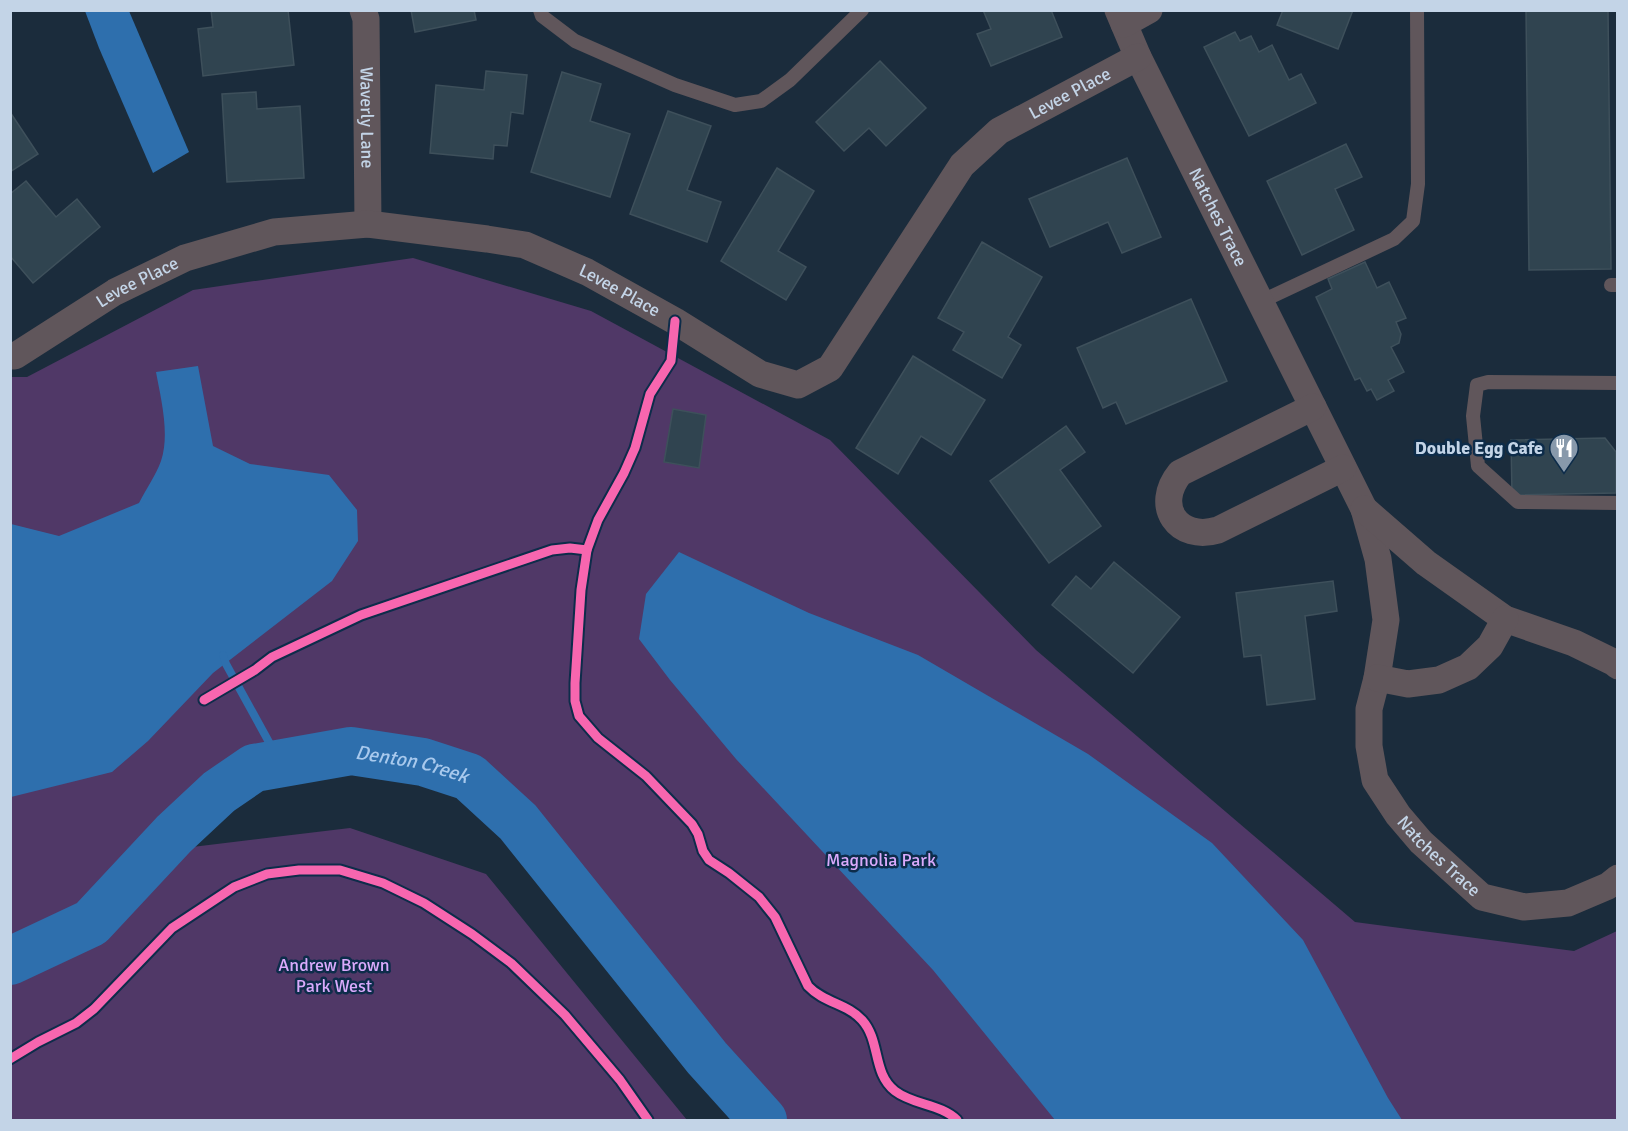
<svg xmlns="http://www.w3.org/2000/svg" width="1628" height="1131" font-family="Signika,sans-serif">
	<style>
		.green { fill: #503867 }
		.water { fill: #2e6fad }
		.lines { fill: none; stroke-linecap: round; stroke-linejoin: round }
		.stream { stroke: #2e6fad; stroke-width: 8 }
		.river { stroke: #2e6fad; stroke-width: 48 }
		.building { fill: #304450; stroke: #3e505b; stroke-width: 1.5 }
		.lane { stroke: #60565b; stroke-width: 14 }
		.street { stroke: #60565b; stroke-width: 27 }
		.cycleway-casing { stroke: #0d2c4a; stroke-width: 13 }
		.cycleway { stroke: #f766af; stroke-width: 9 }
		.labels { text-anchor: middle; stroke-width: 5; stroke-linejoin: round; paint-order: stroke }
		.street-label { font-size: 18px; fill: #c3d4e7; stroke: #0d2c4a }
		.poi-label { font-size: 18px; font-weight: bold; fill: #c3d4e7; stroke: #0d2c4a; text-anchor: end }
		.park-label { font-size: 18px; fill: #daaafc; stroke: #0d2c4a }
		.water-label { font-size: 20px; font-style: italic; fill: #a8c9ed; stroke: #0d2c4a }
	</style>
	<rect width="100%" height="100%" fill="#1b2c3c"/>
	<path class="green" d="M413,258L591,311L830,440L1036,650L1355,922L1574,951L1617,931V1120H763L707,1058L518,822L469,777L423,762L351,751L254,769L219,792L174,835L132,882L184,848L350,828L486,874L687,1120H11L12,961L11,377H27L193,290Z"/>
	<g class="water">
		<path d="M85,11H129L189,152L153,173L99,48Z"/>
		<path d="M198,366L213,446L250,464L329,475L357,510L358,541L332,581L213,673L148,741L112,772L11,797V524L59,536L139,503C146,489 156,475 161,461C170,434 161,399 156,372Z"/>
		<path d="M679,552L809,613L918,655L1088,754L1212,843L1303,940L1388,1098L1402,1120H1055L933,970L736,759L670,680L639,639L646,594Z"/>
	</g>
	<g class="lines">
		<path class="stream" d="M223,655L226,664L281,764"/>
		<path class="river" id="s1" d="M10,961L91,923L174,834L219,792L254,768L351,751L423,762L469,777L518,822L707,1058L763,1120"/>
	</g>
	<g class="building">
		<path d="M211,10H288L294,65L203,76L198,29L213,27Z"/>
		<path d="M411,10H474L476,20L415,32Z"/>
		<path d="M983,10H1051L1062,37L991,66L977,34L991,29Z"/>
		<path d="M1283,10H1353L1338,49L1277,25Z"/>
		<path d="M1526,10H1608L1611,269L1529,270Z"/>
		<path d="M1235,32L1240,41L1251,36L1259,52L1272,45L1289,80L1301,74L1316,103L1249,136L1204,47Z"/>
		<path d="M880,61L926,108L886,146L869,128L844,151L816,122Z"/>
		<path d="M486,71L527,75L523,114L511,112L507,146L494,145L493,159L430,153L436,85L484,90Z"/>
		<path d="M562,72L601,84L590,121L630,134L610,197L531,172Z"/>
		<path d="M256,92L257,109L300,106L304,178L227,182L222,94Z"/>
		<path d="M668,111L711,126L687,190L721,202L707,242L630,214Z"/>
		<path d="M10,112L38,154L10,172Z"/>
		<path d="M1346,144L1362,177L1335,189L1354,230L1302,255L1267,181Z"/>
		<path d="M1127,158L1161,237L1122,253L1108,222L1050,247L1029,199Z"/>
		<path d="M777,168L814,191L778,251L806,267L786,300L721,261Z"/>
		<path d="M26,181L56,217L77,199L100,227L33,283L10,256V194Z"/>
		<path d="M982,242L1042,277L1008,337L1021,345L1002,378L953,350L964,332L938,318Z"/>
		<path d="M1365,262L1377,288L1389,282L1406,318L1396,322L1401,334L1399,343L1391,347L1404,372L1388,380L1394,391L1377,400L1371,389L1367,391L1360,378L1355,380L1316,297L1332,289L1328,279Z"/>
		<path d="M1191,299L1227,381L1126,424L1116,402L1103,408L1077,348Z"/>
		<path d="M913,356L985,400L951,455L921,436L898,474L856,448Z"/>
		<path d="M673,409L706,415L699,468L664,462Z"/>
		<path d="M1066,426L1085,452L1060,470L1101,526L1049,563L990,481Z"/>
		<path d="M1605,438L1616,452V493L1512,495L1511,440Z"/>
		<path d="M1114,562L1180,617L1133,673L1052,605L1076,576L1091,589Z"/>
		<path d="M1333,581L1337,611L1305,616L1315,699L1267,705L1261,655L1244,657L1236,593Z"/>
	</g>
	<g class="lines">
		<g class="lane">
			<path d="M540,10L542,16L575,41L675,85L735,105L761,101L790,80L862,10"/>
			<path d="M1611,285H1618"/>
			<path d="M1260,302L1394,239L1413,221L1418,184L1417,10"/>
			<path d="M1618,383L1488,382L1477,385L1473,416L1478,466L1518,502L1618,503"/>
		</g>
		<g class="street">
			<path id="s2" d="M363,10L366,19L368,224"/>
			<path id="s3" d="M1118,10L1138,57L1364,509L1378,559L1386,620L1377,678L1369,709V746L1375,780L1398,815L1421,842L1482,897L1524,907L1568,903L1608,886L1618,878"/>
			<path d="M1124,24L1149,10"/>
			<path id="s4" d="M10,356H15L115,292L185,258L274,232L368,224L487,239L525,245L587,272L675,321L760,374L798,385L830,368L962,165L999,131L1138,57"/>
			<path d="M1313,407L1180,473C1153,506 1178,542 1218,530L1343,468"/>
			<path d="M1364,509L1426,563L1505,619L1574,643L1613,662L1618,666"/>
			<path d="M1377,678L1408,684L1439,680L1468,667L1490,646L1505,619"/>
		</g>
		<g class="cycleway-casing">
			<g id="cycleway">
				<path d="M587,550L598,520L624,473L635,448L650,394L671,361L675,321"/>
				<path d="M204,700L255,670L272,657L361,615L552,550L570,548L587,550L581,590L575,683V701L579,716L598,738L646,776L692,824L698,834L703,851L709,860L729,873L759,897L775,917L808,986C824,1003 848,1004 862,1020C881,1041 872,1073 895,1091C913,1105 941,1104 957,1120"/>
				<path d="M10,1059L38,1042L76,1023L94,1009L172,928L234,887L267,874L299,870H340L383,883L424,903L472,934L511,963L565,1015L620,1080L648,1120"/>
			</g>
		</g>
		<use href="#cycleway" class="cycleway"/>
	</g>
	<defs>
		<g id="restaurant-pin" transform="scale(1.5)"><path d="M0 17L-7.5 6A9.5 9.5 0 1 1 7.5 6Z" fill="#8899ab" stroke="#0d2c4a"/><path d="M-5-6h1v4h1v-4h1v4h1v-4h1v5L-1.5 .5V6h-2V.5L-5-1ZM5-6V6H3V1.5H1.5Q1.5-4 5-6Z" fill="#fff"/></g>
	</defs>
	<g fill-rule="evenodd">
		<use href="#restaurant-pin" x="1564" y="448"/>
	</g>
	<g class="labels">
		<g class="street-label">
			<text dy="6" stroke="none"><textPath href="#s4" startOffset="1264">Levee Place</textPath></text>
			<text dy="6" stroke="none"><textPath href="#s2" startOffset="108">Waverly Lane</textPath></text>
			<text dy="6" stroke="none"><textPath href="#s3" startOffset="230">Natches Trace</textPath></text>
			<text dy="6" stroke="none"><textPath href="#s4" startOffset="148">Levee Place</textPath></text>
			<text dy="6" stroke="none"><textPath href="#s4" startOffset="652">Levee Place</textPath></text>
			<text dy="6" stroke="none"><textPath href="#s3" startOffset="932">Natches Trace</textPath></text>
		</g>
		<g class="poi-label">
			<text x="1543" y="454">Double Egg Cafe</text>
		</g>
		<g class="park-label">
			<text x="881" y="866">Magnolia Park</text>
			<text x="334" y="971">Andrew Brown<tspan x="334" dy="21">Park West</tspan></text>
		</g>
		<g class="water-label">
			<text dy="7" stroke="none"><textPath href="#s1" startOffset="476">Denton Creek</textPath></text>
		</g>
	</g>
	<rect width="1628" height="1131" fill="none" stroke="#c3d4e7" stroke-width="24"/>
</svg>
